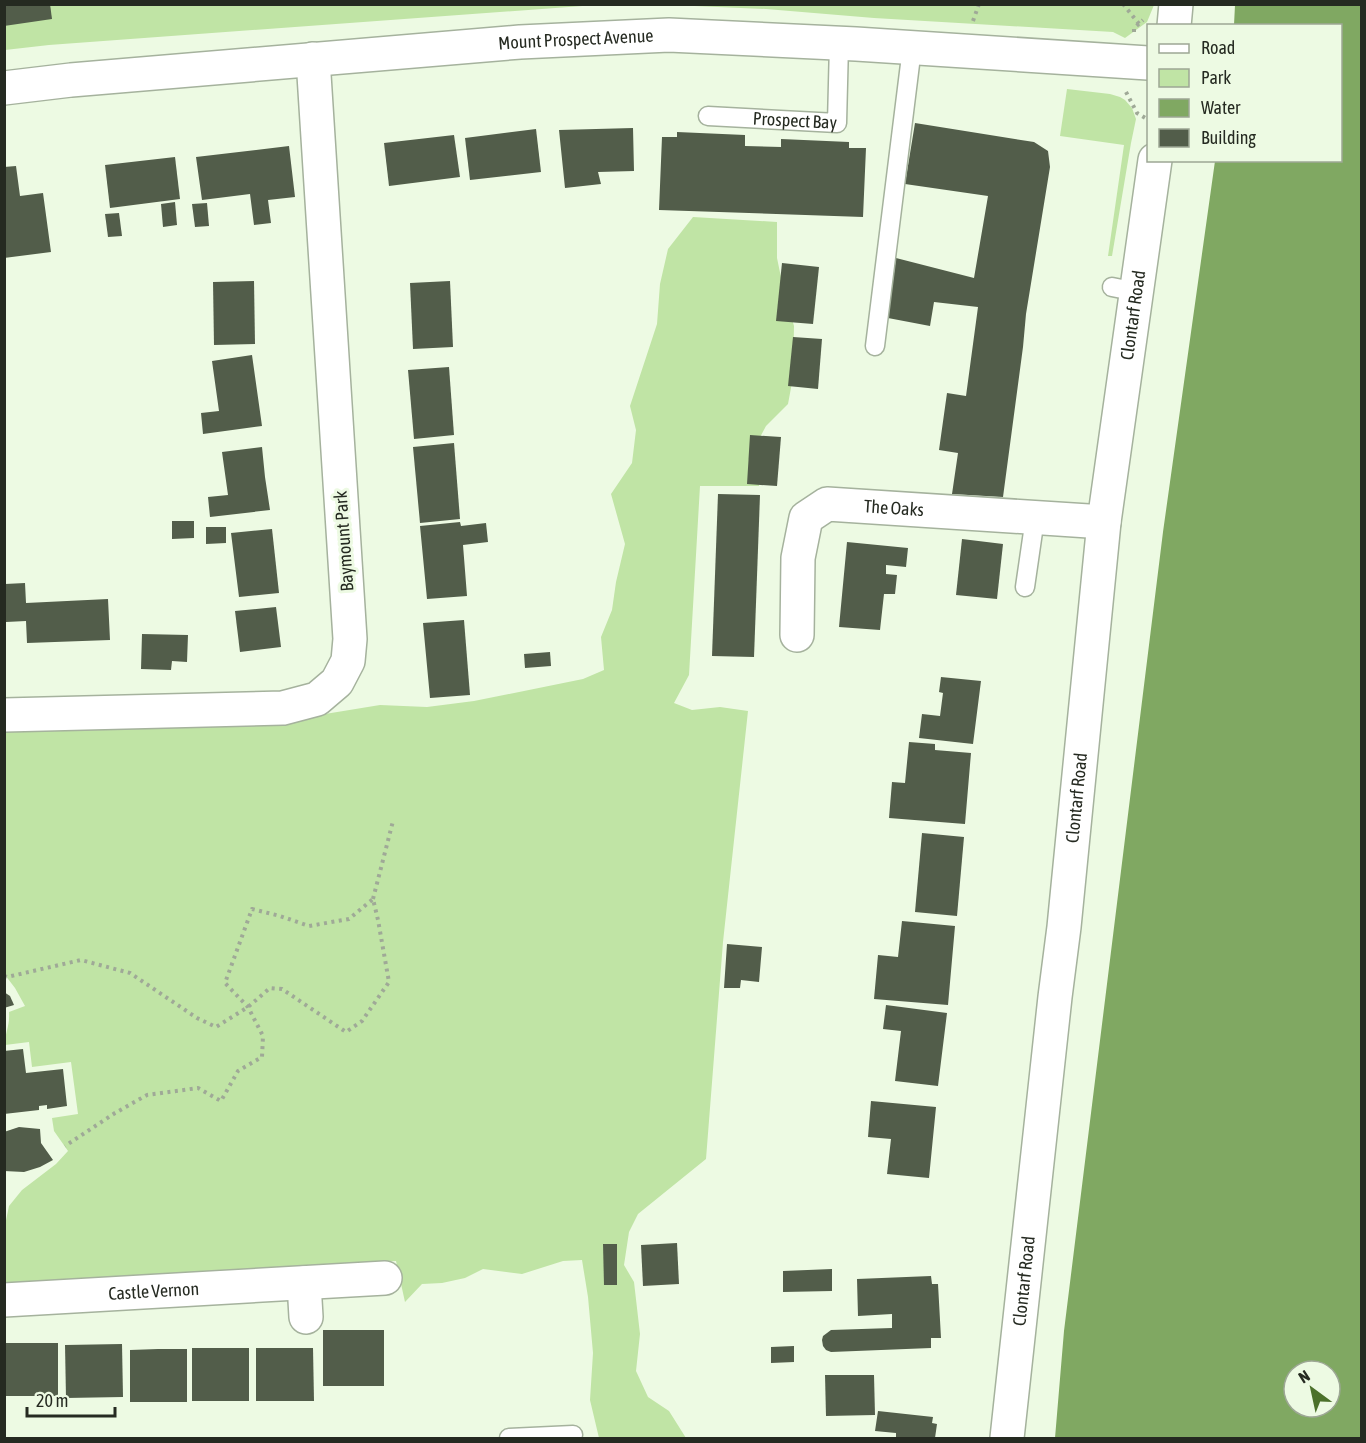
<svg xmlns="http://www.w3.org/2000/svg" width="1366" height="1443" font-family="'Asap Condensed',sans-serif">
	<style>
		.green { fill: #c0e4a5 }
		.water { fill: #80a862; fill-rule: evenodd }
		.building { fill: #525d4a }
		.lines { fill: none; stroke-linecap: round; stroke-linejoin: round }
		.service-casing { stroke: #a5b29d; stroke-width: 21 }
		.minor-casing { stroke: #a5b29d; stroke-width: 36 }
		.secondary-casing { stroke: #a5b29d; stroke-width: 36 }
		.path { stroke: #9fa997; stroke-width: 4; stroke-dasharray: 3 4.5; stroke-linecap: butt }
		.service { stroke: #fff; stroke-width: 18 }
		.minor { stroke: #fff; stroke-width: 33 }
		.secondary { stroke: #fff; stroke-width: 33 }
		.labels { text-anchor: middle; stroke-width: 6; stroke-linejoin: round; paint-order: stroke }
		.street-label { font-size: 18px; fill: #252a21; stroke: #edfae3 }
	</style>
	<rect width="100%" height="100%" fill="#edfae3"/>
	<g class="green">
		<path d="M4,5H596L49,45L5,50Z"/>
		<path d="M671,5L1154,4V5L1147,22L1125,38L1113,32L874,18L766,9Z"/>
		<path d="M1067,89L1110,94L1120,97L1125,100L1132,108L1136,119L1131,143L1112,256H1108L1124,145L1060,136Z"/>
		<path d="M693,217L777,222V258L783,287L794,326L793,377L788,404L766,426L758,441L759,486H700L689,675L674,703L692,710L720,707L748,711L723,942L706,1159L638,1214L629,1232L624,1265L634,1282L640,1334L636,1371L648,1397L669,1411L686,1438H599L590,1400L593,1353L588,1297L582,1260L563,1261L522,1274L483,1269L465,1278L442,1283L422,1284L405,1302L396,1261L5,1284V1225L9,1206L22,1190L56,1164L68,1151L54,1131L52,1118L78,1114L71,1062L32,1067L29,1042L5,1045C5,1031 10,1027 9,1012L25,1006L15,988L5,975V728L90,730L131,721L270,723L380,705L427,707L474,701L583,679L604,670L601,637L612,610L616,582L625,544L611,494L632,463L636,430L630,406L657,324L660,284L668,249Z"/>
	</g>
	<path class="water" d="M1235,5H1361V1438H1055L1064,1331L1163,532L1215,161L1340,160V26L1234,25ZM1294,1371H1330V1407H1294Z"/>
	<g class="building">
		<path d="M4,4H50L52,19L4,26Z"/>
		<path d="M915,123L1034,142L1048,151L1050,167L1026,314L1023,347L1003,497L952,494L958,453L939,450L947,393L966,396L978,307L934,302L930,326L888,318L896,258L974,278L988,196L905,184Z"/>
		<path d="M633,128L634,171L598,172L601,184L565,188L559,130Z"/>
		<path d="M536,129L541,172L470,180L465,138Z"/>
		<path d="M677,132L745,135V146L781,147V139L849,142V148H866L863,217L659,210L662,137H677Z"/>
		<path d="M454,135L460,177L389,186L384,143Z"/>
		<path d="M289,146L295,197L268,200L271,223L254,225L250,194L202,200L196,157Z"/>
		<path d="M175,157L180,199L110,208L105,165Z"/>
		<path d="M16,166L20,196L43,193L51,252L4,258V167Z"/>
		<path d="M175,202L177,225L163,227L161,204Z"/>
		<path d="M207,203L209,226L195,227L192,204Z"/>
		<path d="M119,213L122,236L108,237L105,214Z"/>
		<path d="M782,263L819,267L813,324L776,321Z"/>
		<path d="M254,281L255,344L214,345L213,282Z"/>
		<path d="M450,281L453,347L413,349L410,283Z"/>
		<path d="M793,337L822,339L818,389L788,386Z"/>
		<path d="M252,355L262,426L203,434L201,413L219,411L212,361Z"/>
		<path d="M449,367L454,435L414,439L408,370Z"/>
		<path d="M750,435L781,437L777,486L747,484Z"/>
		<path d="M454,443L460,519L420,523L413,447Z"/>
		<path d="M262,447L265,477L270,510L210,517L208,497L228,495L222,452Z"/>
		<path d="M718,494L760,495L754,657L712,656Z"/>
		<path d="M172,521H194V538L172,539Z"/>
		<path d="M460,522L461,526L486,523L488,542L463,545L467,596L427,599L420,526Z"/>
		<path d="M206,527H226V543L206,544Z"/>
		<path d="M272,529L279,593L239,597L231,533Z"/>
		<path d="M962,539L1003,544L997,599L956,595Z"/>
		<path d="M847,542L908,548L906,567L886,565V574L897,575L895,594H884L880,630L839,627Z"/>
		<path d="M25,583L26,603L108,599L110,640L27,643L26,621L6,622L5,584Z"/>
		<path d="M276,607L281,647L240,652L235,611Z"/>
		<path d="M464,620L470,695L430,698L423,623Z"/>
		<path d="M142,634L188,635L187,662L172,661L171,670L141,669Z"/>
		<path d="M550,652L551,666L525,668L524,654Z"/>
		<path d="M941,677L981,681L973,744L919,738L922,714L940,716L943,693L939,692Z"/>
		<path d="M909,742L935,744V750L971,753L965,824L889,818L892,782L905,783Z"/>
		<path d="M922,833L964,837L957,916L915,912Z"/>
		<path d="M902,921L955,926L948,1005L874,999L878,955L898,957Z"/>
		<path d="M727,944L762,947L759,982L741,980L740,988H724Z"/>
		<path d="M4,992L10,996L14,1005L4,1008Z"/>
		<path d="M886,1005L947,1013L938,1086L895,1081L901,1031L883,1029Z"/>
		<path d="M23,1049L26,1073L63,1069L67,1106L47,1109V1105L39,1106V1110L4,1114V1051Z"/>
		<path d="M871,1101L936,1107L929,1178L887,1174L891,1139L868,1137Z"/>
		<path d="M19,1127L40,1129L41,1143L53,1160L40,1167L24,1172L4,1171V1132Z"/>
		<path d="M677,1243L679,1284L643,1286L641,1245Z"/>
		<path d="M603,1244H617V1285H604Z"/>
		<path d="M832,1269V1291L783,1292V1271Z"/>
		<path d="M931,1276L932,1284H938L941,1338H931V1348L831,1352L826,1350L823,1346L822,1340L823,1336L831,1330L892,1328V1314L858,1316L857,1279Z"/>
		<rect x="323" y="1330" width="61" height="56"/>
		<rect x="4" y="1343" width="54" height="53"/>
		<path d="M122,1344L123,1397L66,1398L65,1345Z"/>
		<path d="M794,1346V1362L771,1363V1347Z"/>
		<rect x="192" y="1348" width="57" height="53"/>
		<path d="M256,1348H313L314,1401H256Z"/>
		<path d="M158,1349H187V1402H130V1350Z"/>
		<path d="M825,1375H874L875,1415L826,1416Z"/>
		<path d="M878,1411L933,1417L932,1423L937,1424L935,1438H896V1433L875,1431Z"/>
	</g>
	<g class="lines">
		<g class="service-casing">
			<g id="service">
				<path id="s1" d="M708,116L837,123L839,44"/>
				<path d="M1112,287L1137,292"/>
				<path d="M875,346L912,48"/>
				<path d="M1025,587L1035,518"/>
				<path d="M509,1438L573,1435"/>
			</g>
		</g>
		<g class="minor-casing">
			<g id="minor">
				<path id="s2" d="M4,88L71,80L520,42L669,35L856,44L1148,63"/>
				<path id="s3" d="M797,635L798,558L806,518L827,504L1104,522"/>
				<path d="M4,715L283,708L317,699L337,682L348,661L350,639L313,59"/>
				<path d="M304,1283L306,1317"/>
				<path id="s4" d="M4,1300L385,1278"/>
			</g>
		</g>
		<g class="secondary-casing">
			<g id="secondary">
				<path d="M1174,26L1176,4"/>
				<path id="s5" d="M1007,1438L1055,997L1064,927L1104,522L1155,160"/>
			</g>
		</g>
		<g class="path">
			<path d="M1123,4L1140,25"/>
			<path d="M973,21L979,4"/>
			<path d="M1134,32V28L1143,20"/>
			<path d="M1126,92L1137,113L1147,119"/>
			<path d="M373,899L393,821"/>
			<path d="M4,976L7,977L81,960L130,973L197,1018L216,1027L248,1007L270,988L282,989L346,1032L362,1021L389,982L378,920L373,899L349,919L309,926L280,916L252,909L225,983L248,1007L263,1036L262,1057L238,1071L221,1101L198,1088L147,1095L115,1113L65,1146"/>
		</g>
		<use href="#service" class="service"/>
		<use href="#minor" class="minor"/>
		<use href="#secondary" class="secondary"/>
	</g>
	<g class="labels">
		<g class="street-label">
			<text dy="6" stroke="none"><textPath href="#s2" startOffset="574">Mount Prospect Avenue</textPath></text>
			<text dy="6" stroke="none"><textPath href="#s1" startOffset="87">Prospect Bay</textPath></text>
			<text dy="6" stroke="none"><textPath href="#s5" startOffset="1130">Clontarf Road</textPath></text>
			<text dy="6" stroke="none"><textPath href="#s3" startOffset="210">The Oaks</textPath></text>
			<text transform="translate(344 541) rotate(-94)" y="6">Baymount Park</text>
			<text dy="6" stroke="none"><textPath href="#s5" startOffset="644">Clontarf Road</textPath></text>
			<text dy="6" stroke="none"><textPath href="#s5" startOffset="158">Clontarf Road</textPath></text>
			<text dy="6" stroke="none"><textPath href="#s4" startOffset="150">Castle Vernon</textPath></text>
		</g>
	</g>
	<rect width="1366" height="1443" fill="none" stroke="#252a21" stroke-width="12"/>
	<rect x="1147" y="24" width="195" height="138" fill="#edfae3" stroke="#9da795" stroke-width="1.5"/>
	<rect x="1159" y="44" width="30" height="9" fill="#ffffff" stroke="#9da795" stroke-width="1.5"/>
	<text x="1201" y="54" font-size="18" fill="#252a21">Road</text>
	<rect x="1159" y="69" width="30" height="18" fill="#c0e4a5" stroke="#9da795" stroke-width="1.5"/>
	<text x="1201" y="84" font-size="18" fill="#252a21">Park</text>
	<rect x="1159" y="99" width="30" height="18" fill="#80a862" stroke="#9da795" stroke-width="1.5"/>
	<text x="1201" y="114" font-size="18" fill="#252a21">Water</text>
	<rect x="1159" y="129" width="30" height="18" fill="#525d4a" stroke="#9da795" stroke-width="1.5"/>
	<text x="1201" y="144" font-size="18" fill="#252a21">Building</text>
	<g transform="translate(1312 1389) rotate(327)"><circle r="28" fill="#edfae3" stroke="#9da795" stroke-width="1.5"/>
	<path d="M0-4.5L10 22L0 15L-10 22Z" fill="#4c712b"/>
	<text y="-9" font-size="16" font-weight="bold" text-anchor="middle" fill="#252a21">N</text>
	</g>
	<path d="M27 1407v9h88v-9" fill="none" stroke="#252a21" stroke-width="3"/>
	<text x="36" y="1407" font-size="18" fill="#252a21" stroke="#edfae3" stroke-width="4.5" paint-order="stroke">20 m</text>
</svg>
